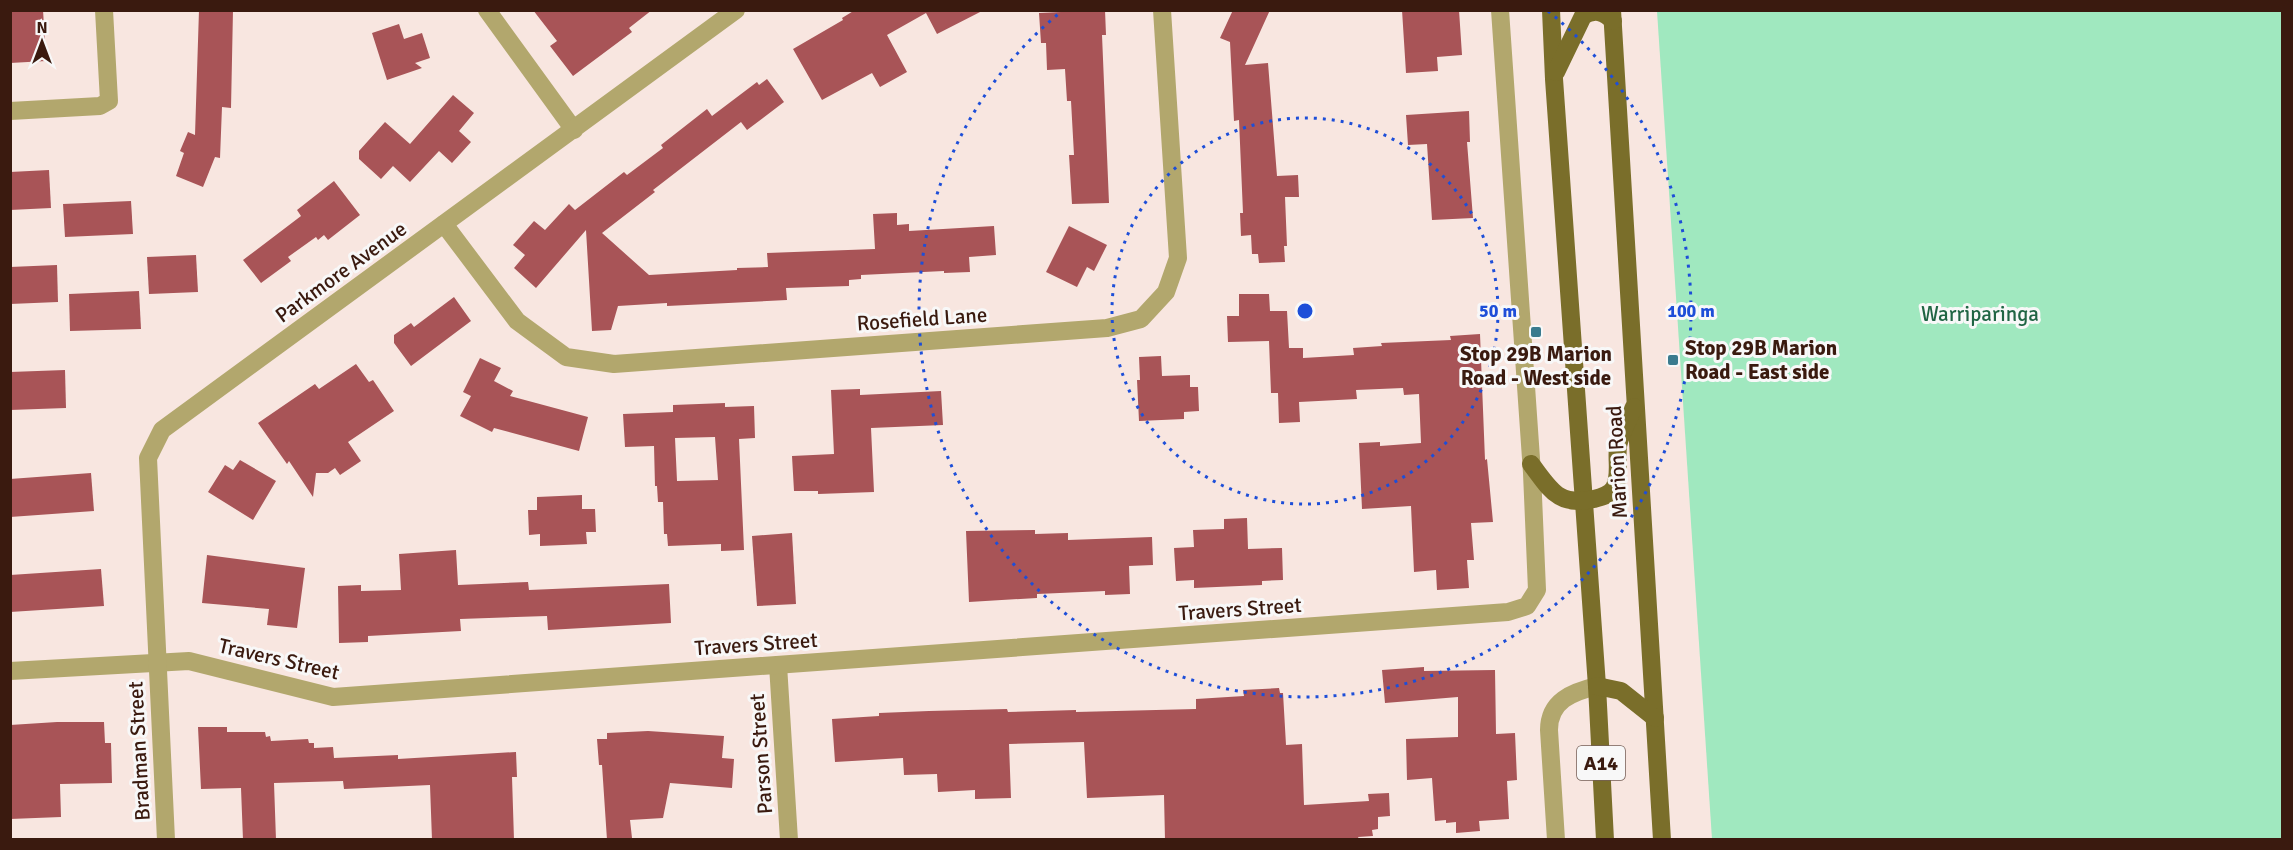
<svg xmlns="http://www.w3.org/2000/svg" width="2293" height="850" font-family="Signika,sans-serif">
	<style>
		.green { fill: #a0e8bf }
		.building { fill: #a85457; fill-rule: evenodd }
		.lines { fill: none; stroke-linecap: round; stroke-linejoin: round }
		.minor { stroke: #b2a76d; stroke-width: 18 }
		.major { stroke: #7a6e2a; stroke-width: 18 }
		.ring { fill: none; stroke: #1d4ed8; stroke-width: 3; stroke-dasharray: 3 6 }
		.poi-dot { fill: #3a7b8e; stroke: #f8f8f8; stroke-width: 2 }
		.labels { text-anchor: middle; stroke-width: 6; stroke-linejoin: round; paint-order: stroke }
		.shield { fill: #f8f8f8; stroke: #735d55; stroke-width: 1.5 }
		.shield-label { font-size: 20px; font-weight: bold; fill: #3a1a0f }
		.street-label { font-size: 21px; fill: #3a1a0f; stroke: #f8f8f8 }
		.park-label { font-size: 21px; fill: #206544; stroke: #f8f8f8 }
		.poi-label { font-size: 21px; font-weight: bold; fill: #3a1a0f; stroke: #f8f8f8; text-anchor: start }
		.centre { fill: #1d4ed8; stroke: #f8f8f8; stroke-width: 3 }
		.ring-label { font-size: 18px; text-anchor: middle; font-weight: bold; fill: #1d4ed8; stroke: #f8f8f8; stroke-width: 6; stroke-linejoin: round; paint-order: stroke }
	</style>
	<rect width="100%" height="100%" fill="#f8e6e0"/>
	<path class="green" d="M1657,11H2282V839H1712Z"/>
	<g class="building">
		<path d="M10,10H43L46,61L10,63Z"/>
		<path d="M199,10H233L231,108L222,107L220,158L215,157L203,187L176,176L184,153L180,151L188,132L195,135Z"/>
		<path d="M533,10H652L629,28L632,32L573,76L550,46L557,41Z"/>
		<path d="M855,10H984L937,34L926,13L887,35L907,72L880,87L872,73L822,100L793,49L843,20L842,18Z"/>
		<path d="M1105,10L1106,35H1102L1109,203L1072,204L1069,155H1074L1071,101H1067L1065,69L1047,70L1046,43H1041L1039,13Z"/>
		<path d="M1233,10H1270L1245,65L1268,63L1277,176L1298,175L1299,197H1285L1287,246H1284L1285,262L1259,263L1258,254H1252L1251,235L1241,236L1240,213H1243L1239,120L1234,121L1230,42L1220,38Z"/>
		<path d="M1402,10H1459L1462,55L1437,57L1438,71L1406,73Z"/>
		<path d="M399,24L404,39L422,33L430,58L415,63L422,68L387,80L372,33Z"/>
		<path d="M767,79L784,102L747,130L741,122L653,190L655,192L602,233L649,275L737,270V268L768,267L767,253L875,249L873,214L897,213V225L909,224V231L994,226L996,255L969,257L970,272L944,273V271L861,275V279L849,280V286L786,288L787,300L667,306V303L618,306L611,330L592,331L586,230L536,288L514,268L525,255L513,245L534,221L545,230L569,204L575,210L624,172L627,175L663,148L661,145L707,109L712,116L757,82L759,85Z"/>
		<path d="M453,95L474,113L459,131L471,142L452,163L439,151L410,182L393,166L381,179L359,159V151L385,122L410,144Z"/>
		<path d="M1469,111L1470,142H1467L1473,218L1432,220L1427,144L1408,145L1406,115Z"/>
		<path d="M49,170L51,208L10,210V172Z"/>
		<path d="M334,181L360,215L328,240L324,235L318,240L316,237L288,257L291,261L261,283L243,260L301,216L297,210Z"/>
		<path d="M131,201L133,234L65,237L63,204Z"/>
		<path d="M1069,226L1107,245L1094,271L1087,267L1077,287L1046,272Z"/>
		<path d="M196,255L198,292L149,294L147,257Z"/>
		<path d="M57,265L58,302L10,304V267Z"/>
		<path d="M139,291L141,329L70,331L69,294Z"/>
		<path d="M1239,294H1269L1270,311H1287L1289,348H1303V358L1354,355L1353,348L1382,346L1381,343L1451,340L1450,336L1480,334L1485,460L1487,459L1493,522L1471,523L1474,560H1467L1469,588L1437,590L1436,570L1414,572L1411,506L1362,509L1359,443L1380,442V446L1421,443L1419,394L1404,395L1403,388L1356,390L1357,399L1299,402L1300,422L1279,423L1278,393H1271L1269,341L1228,342L1227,316H1239Z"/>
		<path d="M454,297L471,321L411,366L394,343V335L411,323L414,327Z"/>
		<path d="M1161,356L1162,376L1190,375V387H1198L1199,411L1184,412V419L1139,421L1137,380H1140L1139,357Z"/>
		<path d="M480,358L501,368L494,381L513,391L510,396L588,417L579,451L494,428L492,432L460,416L471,396L463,392Z"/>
		<path d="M356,364L369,382L373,380L394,411L348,442L361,461L340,475L335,468L328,473H316L313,497L289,461L287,464L258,423L315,384L319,389Z"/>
		<path d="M65,370L66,408L10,410V372Z"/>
		<path d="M860,389V395L941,391L943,425L871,428L874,492L818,494V491H794L792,456L834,454L831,390Z"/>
		<path d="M725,403V407L754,406L755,438L739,439L744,550L721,551V544L668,546L667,534H664L663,502H658L657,486H655L654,446L625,447L623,414L673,412V405ZM715,437L718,480L677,481L675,438Z"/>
		<path d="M240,460L276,481L253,520L208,492L225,465L233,470Z"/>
		<path d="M91,473L94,511L10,517V479Z"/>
		<path d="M582,495V509H595L596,532H586L587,544L540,546V534L529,535L528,510H537V497Z"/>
		<path d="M1247,518L1248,549L1282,548L1283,580L1262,581V585L1194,588V580L1176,581L1174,548L1194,547L1193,530L1224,529V519Z"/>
		<path d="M1035,530V534L1068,533V540L1152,537L1153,565L1129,566L1130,594L1105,595V591L1037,594V598L969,602L966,531Z"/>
		<path d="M792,533L796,604L757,606L752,536Z"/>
		<path d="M456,550L458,585L528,582L529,590L669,584L671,623L548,630L547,616L460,619L461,631L368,636V642L339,643L338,586L361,585V591L401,590L399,554Z"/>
		<path d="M207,555L305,568L297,628L267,625L269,609L202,603Z"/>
		<path d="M101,569L104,606L10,612V575Z"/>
		<path d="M1424,667V671L1495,670L1496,734L1515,733L1517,780L1507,781L1509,819L1479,821L1480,831L1456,833V822L1446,823V820L1435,821L1432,778L1407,780L1406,739L1458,737V697L1385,703L1382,670Z"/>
		<path d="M1279,688L1280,693H1283L1286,745L1302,744L1304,805L1369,801L1368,794L1389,793L1390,816L1378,817V829L1372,830L1373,836L1358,837L1359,839L1165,840L1164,795L1087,798L1084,742L1009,744L1011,798L975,799V790L938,792L937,774L904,775L903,758L835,762L832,719L879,716V713L929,711L1007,709L1008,712L1076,710V712L1196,709V699L1244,696L1243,690Z"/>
		<path d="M57,722H104L105,743H111L112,783L60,784L61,817L10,819V725Z"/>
		<path d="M198,727H227V732H265L266,737L270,736L271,741L308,739L309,743H314V748L333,747L334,758L398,755V759L516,752L517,777H512L514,840H432L430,785L344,789L343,781L274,783L276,840H243L241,788L201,789Z"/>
		<path d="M648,731L724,736L722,758L734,759L732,788L670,783L663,818L630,820L632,838L607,840L602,765H599L597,739H607V733Z"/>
	</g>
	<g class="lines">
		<g class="minor">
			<path d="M487,10L574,130"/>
			<path d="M10,111L100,106L109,101L104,10"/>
			<path d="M444,224L517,321L566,357L614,364L1107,328L1141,319L1166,292L1178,258L1162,10"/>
			<path d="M778,665L789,840"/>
			<path d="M10,671L189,661L333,697L1508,612L1527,606L1537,590L1532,473L1500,10"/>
			<path d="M166,840L148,458L162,430L736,10"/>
			<path d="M1556,840L1549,730C1549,701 1572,692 1597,686"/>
		</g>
		<g class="major">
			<path d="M1551,10L1554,79L1597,686L1605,840"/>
			<path d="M1612,10L1662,840"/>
			<path d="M1556,72L1583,16C1594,9 1604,11 1613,21"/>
			<path d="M1531,464C1551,490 1558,507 1594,499C1602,497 1610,495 1614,488C1621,476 1616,460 1618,446C1620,434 1629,419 1634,407"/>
			<path d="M1597,686L1621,691L1655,718"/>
		</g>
	</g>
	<g class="ring">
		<circle cx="1305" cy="311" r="193"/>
		<path d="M1548 11A386 386 0 1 1 1062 11"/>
	</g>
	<g class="poi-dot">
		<rect x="1530" y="326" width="12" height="12" rx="3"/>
		<rect x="1667" y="354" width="12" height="12" rx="3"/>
	</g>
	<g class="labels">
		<rect class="shield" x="1577" y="746" width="48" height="34" rx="4.5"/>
		<g class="shield-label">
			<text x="1601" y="770">A14</text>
		</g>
		<g class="street-label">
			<text transform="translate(341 272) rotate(-36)" y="7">Parkmore Avenue</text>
			<text transform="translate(922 319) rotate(-4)" y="7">Rosefield Lane</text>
			<text transform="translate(1617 462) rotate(-93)" y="7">Marion Road</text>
			<text transform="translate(1240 609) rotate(-4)" y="7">Travers Street</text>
			<text transform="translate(756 644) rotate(-4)" y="7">Travers Street</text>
			<text transform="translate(279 659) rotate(13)" y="7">Travers Street</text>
			<text transform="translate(139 751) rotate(-93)" y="7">Bradman Street</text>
			<text transform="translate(761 754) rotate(-94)" y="7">Parson Street</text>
		</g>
		<g class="park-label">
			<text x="1980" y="321">Warriparinga</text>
		</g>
		<g class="poi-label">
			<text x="1685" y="355">Stop 29B Marion<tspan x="1685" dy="24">Road - East side</tspan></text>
			<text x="1536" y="361" text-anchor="middle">Stop 29B Marion<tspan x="1536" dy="24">Road - West side</tspan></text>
		</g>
	</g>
	<circle cx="1305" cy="311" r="9" class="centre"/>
	<g class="ring-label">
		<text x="1498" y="317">50 m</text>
		<text x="1691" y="317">100 m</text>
	</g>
	<rect width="2293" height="850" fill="none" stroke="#3a1a0f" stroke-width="24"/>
	<g transform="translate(42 42)" stroke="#f8f8f8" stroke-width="4.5" paint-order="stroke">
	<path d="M0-4.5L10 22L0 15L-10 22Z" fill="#3a1a0f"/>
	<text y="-9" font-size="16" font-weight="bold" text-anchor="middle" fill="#3a1a0f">N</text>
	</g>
</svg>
